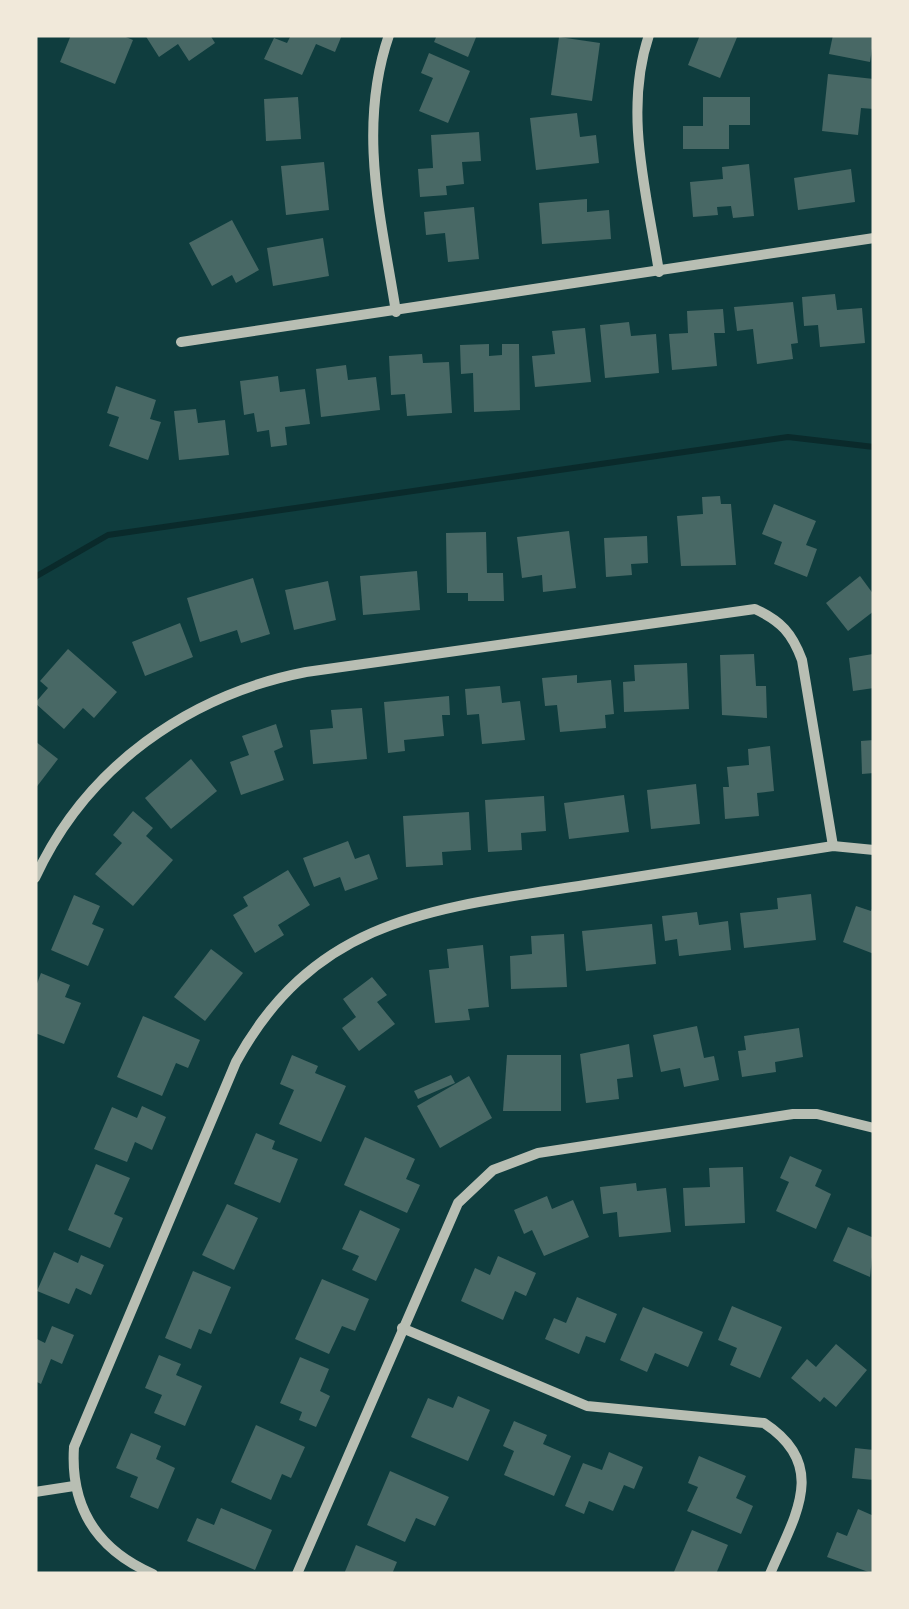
<svg xmlns="http://www.w3.org/2000/svg" width="909" height="1609" font-family="'Source Sans 3',sans-serif">
	<style>
		.lines { fill: none; stroke-linecap: round; stroke-linejoin: round }
		.stream { stroke: #0a2a2b; stroke-width: 6 }
		.building { fill: #486865 }
		.minor { stroke: #b8beb3; stroke-width: 10 }
	</style>
	<rect width="100%" height="100%" fill="#0f3d3e"/>
	<g class="lines">
		<path class="stream" d="M35,577L108,535L788,437L874,447"/>
	</g>
	<g class="building">
		<path d="M71,35H121L133,40L115,84L60,62Z"/>
		<path d="M145,35H210L215,43L189,61L178,44L159,57Z"/>
		<path d="M291,35H342L335,52L316,44L302,75L264,59L274,38L287,43Z"/>
		<path d="M437,35H477L468,57L434,42Z"/>
		<path d="M700,35H738L720,78L688,65Z"/>
		<path d="M833,35H874L870,62L829,54Z"/>
		<path d="M559,37L600,43L592,101L551,95Z"/>
		<path d="M429,53L470,71L448,123L419,111L433,78L421,73Z"/>
		<path d="M828,74L874,79V109L861,108L858,135L822,131Z"/>
		<path d="M298,97L301,139L266,141L264,99Z"/>
		<path d="M703,97H750V125H729V149H683V126H703Z"/>
		<path d="M577,113L580,137L596,135L599,163L536,170L530,118Z"/>
		<path d="M479,132L481,161L462,162L464,184L446,186L447,195L420,197L418,169L433,168L431,135Z"/>
		<path d="M324,162L329,210L286,215L281,166Z"/>
		<path d="M749,164L754,216L733,218L731,206L717,207L718,215L693,217L690,182L723,179L722,167Z"/>
		<path d="M851,169L855,202L798,210L794,178Z"/>
		<path d="M587,199V212L609,210L611,239L542,244L539,203Z"/>
		<path d="M474,207L479,259L448,262L445,233L426,235L424,212Z"/>
		<path d="M232,220L259,270L236,283L232,275L212,286L189,243Z"/>
		<path d="M323,238L329,276L273,286L267,248Z"/>
		<path d="M835,294L837,310L862,308L865,343L820,347L818,325L804,326L802,297Z"/>
		<path d="M793,302L798,343L791,344L793,359L757,364L753,329L737,331L734,307Z"/>
		<path d="M723,309L725,333H714L717,366L672,370L669,334L688,333L687,311Z"/>
		<path d="M629,322L631,336L656,334L659,373L605,378L600,325Z"/>
		<path d="M585,328L591,382L535,387L532,356L555,354L552,331Z"/>
		<path d="M489,344V356L502,355V344H519L520,410L474,412L473,373L461,374L460,345Z"/>
		<path d="M422,354L423,363L449,362L452,413L407,416L405,394L391,395L389,356Z"/>
		<path d="M346,365L348,380L376,377L380,410L321,417L316,369Z"/>
		<path d="M278,376L280,392L305,389L310,424L285,427L287,445L271,447L269,430L257,432L254,413L244,415L240,381Z"/>
		<path d="M116,386L156,400L150,419L161,422L148,460L109,446L119,417L107,413Z"/>
		<path d="M196,409L198,423L225,420L229,455L179,460L174,411Z"/>
		<path d="M720,496L721,504H731L736,565L681,566L677,516L703,514L702,497Z"/>
		<path d="M774,504L816,521L806,545L817,549L807,577L774,564L782,542L762,534Z"/>
		<path d="M569,531L576,588L543,592L542,575L522,578L517,537Z"/>
		<path d="M486,532L487,573H503L504,601H468V593H447L446,533Z"/>
		<path d="M647,536L648,563L631,564L632,575L606,577L604,538Z"/>
		<path d="M417,571L420,610L363,615L360,576Z"/>
		<path d="M860,576L874,595V611L848,631L826,603Z"/>
		<path d="M253,578L270,634L241,643L237,630L200,642L187,598Z"/>
		<path d="M328,581L336,620L294,630L285,590Z"/>
		<path d="M180,623L193,657L145,676L132,642Z"/>
		<path d="M68,649L117,692L94,718L83,708L64,729L35,703L48,688L40,681Z"/>
		<path d="M754,654L756,686H766L767,718L722,715L720,655Z"/>
		<path d="M873,654L874,688L853,691L849,658Z"/>
		<path d="M687,663L689,709L624,712L623,682L635,681L634,665Z"/>
		<path d="M577,675V683L611,680L614,714L605,715L606,728L560,732L557,705L545,706L542,678Z"/>
		<path d="M500,686L502,703L520,701L525,740L482,744L479,714L467,715L465,689Z"/>
		<path d="M449,696L450,715H442L444,736L404,740L405,751L388,753L384,702Z"/>
		<path d="M362,708L367,759L313,764L310,730L333,728L331,710Z"/>
		<path d="M276,724L283,747L274,751L284,780L241,795L230,762L249,755L242,736Z"/>
		<path d="M874,740V773L862,774L861,741Z"/>
		<path d="M35,741L58,759L35,789Z"/>
		<path d="M770,746L774,791L757,793L759,816L725,819L723,787H729L727,767L749,765L748,749Z"/>
		<path d="M191,759L217,791L171,829L145,798Z"/>
		<path d="M696,784L700,824L651,829L647,790Z"/>
		<path d="M624,795L629,832L569,839L564,803Z"/>
		<path d="M544,796L546,831L521,833L522,850L488,852L485,800Z"/>
		<path d="M133,811L153,828L146,836L173,860L133,906L95,874L122,843L113,835Z"/>
		<path d="M469,812L471,850L442,852L443,865L406,867L403,816Z"/>
		<path d="M348,841L355,859L369,854L378,879L345,891L340,877L314,887L303,858Z"/>
		<path d="M288,870L310,905L278,925L284,935L255,953L233,915L248,906L243,897Z"/>
		<path d="M811,894L816,940L744,948L740,913L778,909L777,898Z"/>
		<path d="M74,895L100,906L92,924L104,929L88,966L51,950Z"/>
		<path d="M874,904V954L843,942L856,906L871,911Z"/>
		<path d="M697,912L699,925L728,921L731,950L679,956L677,939L665,941L662,916Z"/>
		<path d="M652,924L656,964L586,971L582,931Z"/>
		<path d="M564,934L567,987L511,989L510,956L532,954L531,936Z"/>
		<path d="M483,945L489,1007L468,1009L470,1020L435,1023L429,970L449,968L447,949Z"/>
		<path d="M211,949L243,973L205,1021L174,997Z"/>
		<path d="M41,973L70,985L65,997L81,1003L64,1044L35,1033V989Z"/>
		<path d="M372,977L387,995L377,1002L395,1024L359,1051L342,1028L356,1017L343,999Z"/>
		<path d="M143,1016L200,1040L188,1068L176,1063L162,1096L117,1077Z"/>
		<path d="M697,1026L704,1058L714,1056L719,1080L684,1087L680,1068L661,1072L653,1035Z"/>
		<path d="M799,1028L803,1057L775,1062L776,1072L742,1077L738,1051L746,1050L744,1036Z"/>
		<path d="M629,1044L633,1077L617,1079L619,1099L586,1103L580,1054Z"/>
		<path d="M292,1055L318,1066L315,1073L346,1086L321,1142L279,1124L294,1090L280,1084Z"/>
		<path d="M507,1055H561V1111H503Z"/>
		<path d="M451,1075L455,1083L418,1099L414,1091Z"/>
		<path d="M469,1076L492,1118L440,1148L417,1106Z"/>
		<path d="M142,1106L166,1117L152,1150L135,1142L127,1162L94,1149L112,1107L137,1118Z"/>
		<path d="M256,1133L275,1141L272,1149L298,1159L280,1203L234,1184Z"/>
		<path d="M365,1137L415,1159L406,1179L420,1185L407,1213L344,1185Z"/>
		<path d="M790,1156L822,1170L815,1186L831,1194L816,1229L776,1211L789,1182L780,1178Z"/>
		<path d="M96,1164L130,1178L114,1214L123,1218L110,1248L68,1230Z"/>
		<path d="M743,1167L745,1223L685,1226L683,1188L710,1187L709,1168Z"/>
		<path d="M636,1183L637,1191L666,1188L671,1232L619,1237L617,1212L603,1214L600,1187Z"/>
		<path d="M547,1196L552,1209L573,1200L589,1237L544,1256L532,1230L524,1234L514,1210Z"/>
		<path d="M227,1204L258,1218L234,1270L202,1255Z"/>
		<path d="M360,1210L400,1229L376,1281L352,1270L359,1256L342,1249Z"/>
		<path d="M848,1227L874,1238L870,1277L833,1261Z"/>
		<path d="M54,1252L78,1263L81,1255L104,1265L91,1295L76,1288L69,1304L37,1291Z"/>
		<path d="M498,1256L536,1273L526,1296L515,1291L503,1320L461,1301L475,1268L490,1275Z"/>
		<path d="M193,1271L231,1287L211,1334L199,1329L191,1349L165,1338Z"/>
		<path d="M322,1279L369,1299L355,1331L342,1326L329,1354L295,1339Z"/>
		<path d="M577,1297L617,1314L605,1343L586,1336L579,1354L545,1339L554,1318L566,1323Z"/>
		<path d="M732,1306L782,1327L760,1378L730,1365L737,1348L718,1340Z"/>
		<path d="M643,1307L703,1332L688,1367L655,1353L647,1372L620,1360Z"/>
		<path d="M52,1326L74,1335L62,1364L51,1359L41,1384L35,1381V1338L45,1343Z"/>
		<path d="M836,1344L867,1370L836,1407L824,1397L820,1402L791,1378L807,1359L816,1367Z"/>
		<path d="M159,1355L181,1364L176,1375L202,1386L185,1426L154,1413L162,1395L145,1388Z"/>
		<path d="M300,1357L329,1369L320,1391L330,1396L316,1427L299,1420L302,1412L280,1403Z"/>
		<path d="M458,1396L490,1410L468,1461L411,1437L428,1398L453,1408Z"/>
		<path d="M514,1421L547,1435L543,1444L571,1456L554,1496L504,1475L514,1451L503,1446Z"/>
		<path d="M256,1425L305,1447L291,1478L282,1474L271,1500L231,1482Z"/>
		<path d="M131,1433L161,1446L156,1459L175,1468L158,1509L130,1497L138,1477L116,1468Z"/>
		<path d="M855,1448L874,1450V1480L852,1478Z"/>
		<path d="M609,1452L643,1467L634,1489L624,1485L613,1511L589,1501L584,1514L565,1506L583,1463L602,1470Z"/>
		<path d="M699,1456L746,1476L736,1498L753,1506L741,1534L687,1511L698,1487L688,1483Z"/>
		<path d="M390,1471L449,1497L435,1526L416,1518L405,1542L367,1525Z"/>
		<path d="M221,1508L272,1530L255,1570L187,1541L197,1518L214,1525Z"/>
		<path d="M858,1509L874,1516V1574L827,1557L837,1532L847,1536Z"/>
		<path d="M692,1530L728,1545L716,1574H673Z"/>
		<path d="M356,1545L397,1562L392,1574H344Z"/>
	</g>
	<g class="lines">
		<g class="minor">
			<path d="M389,35C357,128 381,218 396,312"/>
			<path d="M649,35C623,112 647,194 659,272"/>
			<path d="M181,342L874,238"/>
			<path d="M35,878C86,767 188,695 306,672L755,609C781,621 792,633 802,660L833,846"/>
			<path d="M402,1328L587,1406L764,1423C830,1466 794,1517 770,1574"/>
			<path d="M35,1492L74,1486"/>
			<path d="M153,1574C98,1550 70,1508 74,1447L236,1062C316,916 437,908 585,885C667,872 750,859 833,846L874,850"/>
			<path d="M297,1574L458,1203L493,1170L538,1153L793,1114H817L874,1128"/>
		</g>
	</g>
	<rect width="909" height="1609" fill="none" stroke="#f1e9da" stroke-width="75"/>
</svg>
